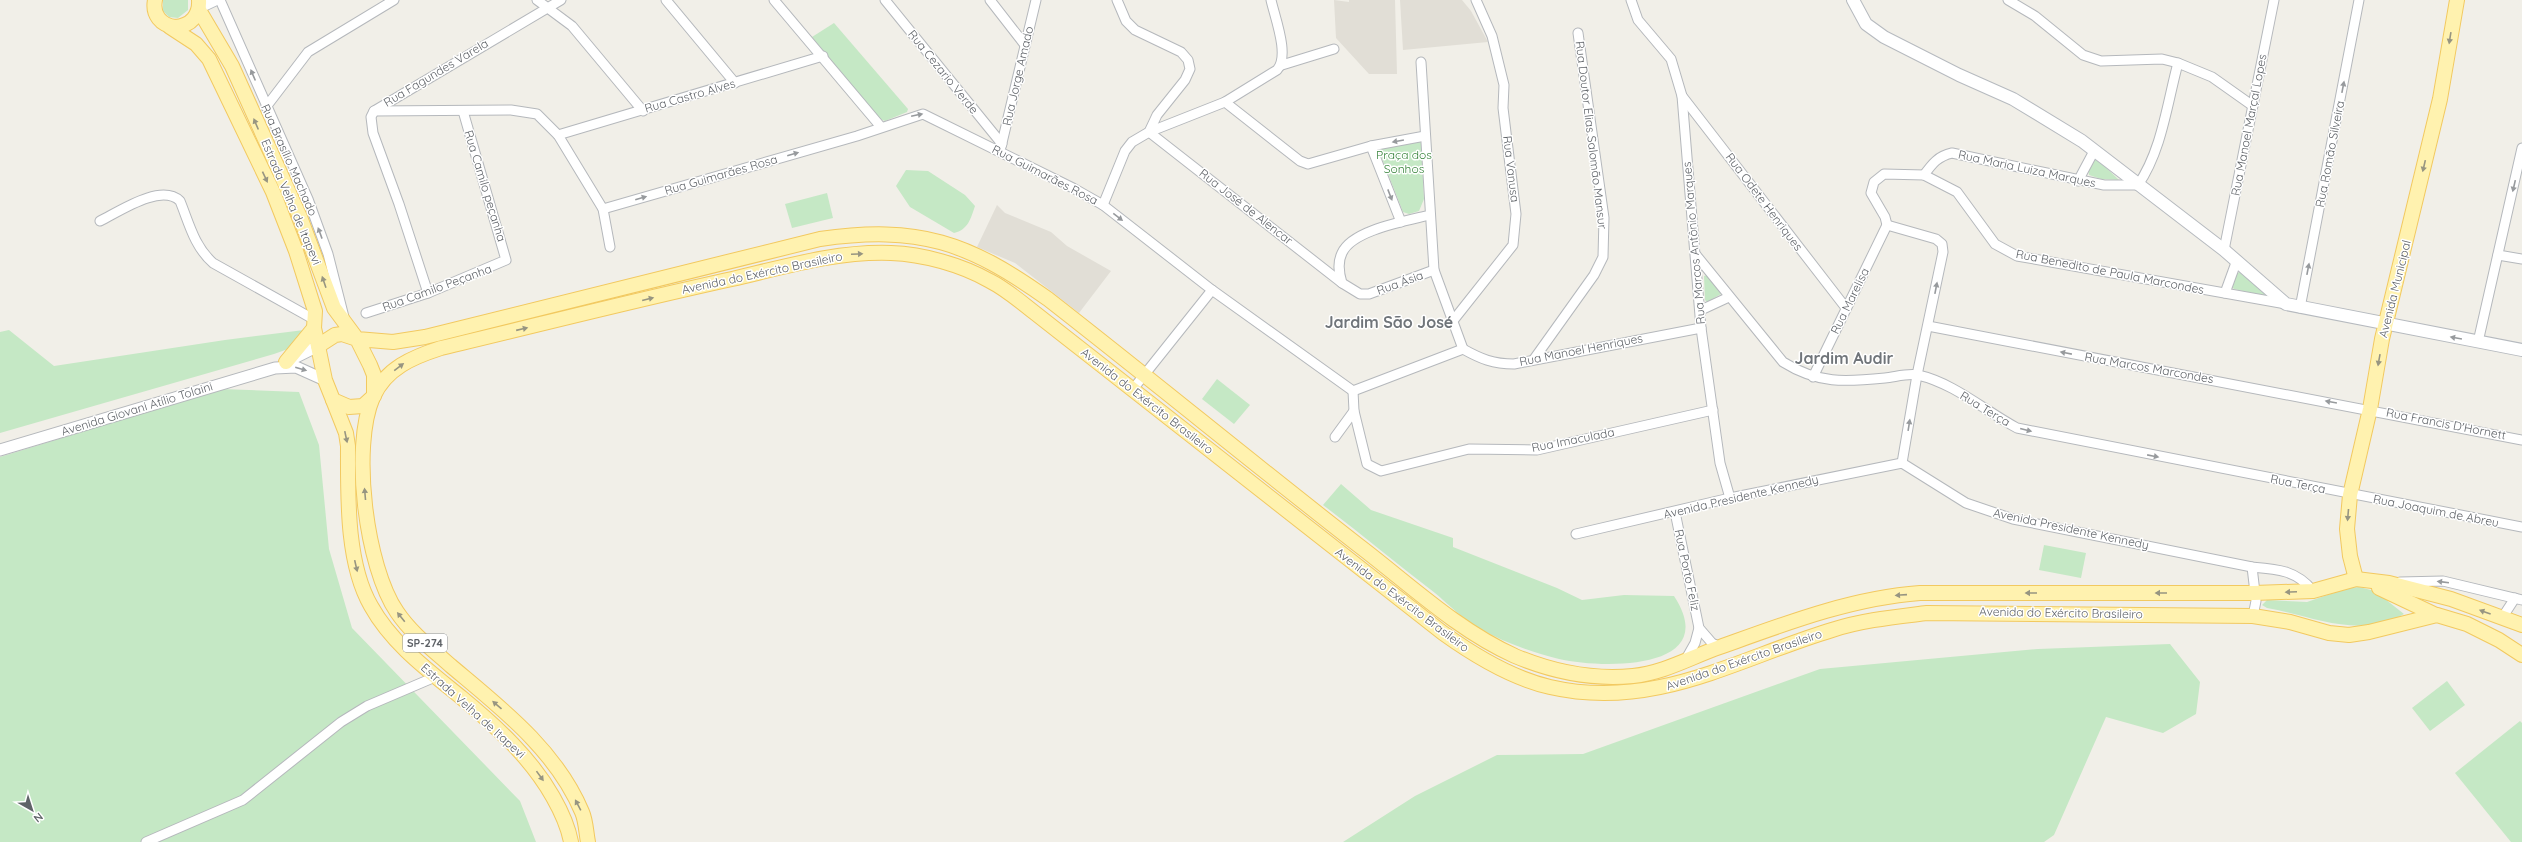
<svg xmlns="http://www.w3.org/2000/svg" width="2522" height="842" font-family="Quicksand,sans-serif">
	<style>
		.education { fill: #e1ded6 }
		.green { fill: #c5e8c5 }
		.lines { fill: none; stroke-linecap: round; stroke-linejoin: round }
		.minor-casing { stroke: #b5b8bc; stroke-width: 11 }
		.tertiary-casing { stroke: #b5b8bc; stroke-width: 13 }
		.secondary-casing { stroke: #b6babf; stroke-width: 14 }
		.primary-casing { stroke: #f2c960; stroke-width: 16 }
		.minor { stroke: #fff; stroke-width: 9 }
		.tertiary { stroke: #fff; stroke-width: 11 }
		.secondary { stroke: #fff; stroke-width: 12 }
		.primary { stroke: #fff2af; stroke-width: 14 }
		.oneway { fill: #979581 }
		.oneway2 { fill: #979a9d }
		.labels { text-anchor: middle; stroke-width: 3; stroke-linejoin: round; paint-order: stroke }
		.shield { fill: #fff; stroke: #8f9295; stroke-width: 1 }
		.shield-label { font-size: 11px; font-weight: bold; fill: #5f6368 }
		.street-label { font-size: 12px; fill: #5f6368; stroke: #fff }
		.park-label { font-size: 12px; fill: #348238; stroke: #fff }
		.district-label { font-size: 16px; font-weight: bold; fill: #70757a; stroke: #fff }
	</style>
	<rect width="100%" height="100%" fill="#f1efe8"/>
	<g class="education">
		<path d="M1334,0L1349,2V0H1395L1397,74H1369L1336,38Z"/>
		<path d="M1400,0H1462L1471,11L1488,42L1403,50Z"/>
		<path d="M997,205L1005,213L1051,232L1067,246L1111,271L1079,313L1015,263L977,247Z"/>
	</g>
	<g class="green">
		<path d="M163,0H188V10L178,18L169,17L163,11Z"/>
		<path d="M834,23L908,109L907,112L885,121L878,118L812,37Z"/>
		<path d="M1418,140L1421,143L1424,199L1419,211L1409,214L1403,212L1379,151L1381,148Z"/>
		<path d="M2094,159H2097L2119,180L2101,179L2089,175L2088,168Z"/>
		<path d="M906,170L928,171L965,195L975,206C971,218 968,230 954,233L910,207L896,186Z"/>
		<path d="M827,193L833,218L792,228L785,204Z"/>
		<path d="M2240,272L2270,297L2234,289L2231,286L2235,274Z"/>
		<path d="M1707,275L1721,294L1707,302L1705,300L1704,276Z"/>
		<path d="M9,330L54,366L225,340L304,330L288,349L274,354L0,433V332Z"/>
		<path d="M1217,379L1250,405L1234,424L1202,399Z"/>
		<path d="M221,389L299,392L319,445L329,549L352,628L520,801L536,842H0V457Z"/>
		<path d="M1341,484L1371,510L1453,538V547L1557,588L1582,600L1624,595L1674,596C1723,671 1603,669 1559,659C1533,653 1504,642 1480,629C1464,620 1449,605 1435,593C1397,564 1360,533 1323,505Z"/>
		<path d="M2044,545L2086,553L2081,578L2039,570Z"/>
		<path d="M2359,587L2375,591L2404,614C2360,640 2312,616 2267,608L2262,605L2267,600L2307,602L2348,588Z"/>
		<path d="M2170,644L2200,682L2196,714L2163,733L2106,717L2054,835L2044,842H1343L1415,796L1497,755L1583,754L1820,669L2038,649Z"/>
		<path d="M2447,681L2465,705L2430,731L2412,708Z"/>
		<path d="M2520,721L2522,723V842H2511L2455,773Z"/>
	</g>
	<g class="lines">
		<g class="minor-casing">
			<g id="minor">
				<path d="M220,0L308,199L328,254L344,317"/>
				<path d="M537,0L572,26L643,111"/>
				<path d="M666,0L735,83"/>
				<path d="M774,0L881,127"/>
				<path d="M885,0L1002,144"/>
				<path d="M990,0L1025,45"/>
				<path d="M1631,0L1638,20L1671,59L1682,96L1701,328L1720,463L1730,498"/>
				<path d="M2008,0L2035,16L2083,55L2101,61L2162,59L2178,63L2212,77L2253,106"/>
				<path d="M1421,62L1434,270L1463,349"/>
				<path d="M1282,65L1334,49"/>
				<path d="M1682,96L1846,308"/>
				<path d="M1225,102L1300,161L1308,164L1371,146L1425,136"/>
				<path d="M266,107L308,52L394,0"/>
				<path d="M374,111L511,110L537,114L558,135L603,209L610,247"/>
				<path d="M1149,132L1342,283"/>
				<path d="M1149,132L1225,102L1277,70C1290,56 1275,18 1271,0"/>
				<path d="M558,135L823,56"/>
				<path d="M1371,146L1401,222"/>
				<path d="M1001,147L1036,0"/>
				<path d="M1924,175C1932,164 1938,156 1952,153L2104,185H2138C2162,150 2167,104 2178,63"/>
				<path d="M2078,181L2094,151"/>
				<path d="M1103,205L1125,151L1132,142L1149,132L1157,115L1185,80L1190,69L1188,60L1181,52L1135,30L1126,21L1117,0"/>
				<path d="M603,209L857,136L923,114L1073,188L1103,205L1212,290L1353,391"/>
				<path d="M1430,215C1406,221 1352,230 1342,253C1337,263 1339,273 1342,283L1360,294H1369L1434,270"/>
				<path d="M100,221C120,211 161,183 180,201C189,223 194,246 213,263L315,320"/>
				<path d="M1887,225L1885,217L1871,193L1874,182L1884,174L1924,175L1957,192L1995,244L2017,256L2286,304"/>
				<path d="M1887,225L1936,239L1942,244L1943,252L1917,375L1902,463"/>
				<path d="M2224,250L2274,0"/>
				<path d="M1696,255L1783,362C1818,384 1845,382 1885,378C1895,377 1908,373 1918,375C1954,383 1985,411 2017,428L2522,527"/>
				<path d="M2498,255L2522,259"/>
				<path d="M428,293L399,204L373,133L371,117L374,111L561,0"/>
				<path d="M2225,293L2237,260"/>
				<path d="M2300,308L2359,0"/>
				<path d="M1701,310L1729,297"/>
				<path d="M366,313L428,293L506,260L463,111"/>
				<path d="M1452,322L1513,245L1516,214L1503,108L1504,85L1492,36L1476,0"/>
				<path d="M1928,326L2522,440"/>
				<path d="M2478,342L2522,148"/>
				<path d="M1463,349C1481,359 1493,364 1514,364L1701,328"/>
				<path d="M1534,359L1594,275L1603,257L1604,218L1578,33"/>
				<path d="M1813,377L1887,225"/>
				<path d="M1133,389L1212,290"/>
				<path d="M1353,391L1354,411L1367,464L1381,471L1469,449L1537,450L1713,410"/>
				<path d="M1353,391L1463,349"/>
				<path d="M1335,437L1354,411"/>
				<path d="M1675,512L1699,628L1712,643L1721,647"/>
				<path d="M1576,534L1730,498L1902,463L1966,503L2013,519L2252,567C2277,569 2296,570 2313,591"/>
				<path d="M2252,567L2256,601L2253,616"/>
				<path d="M2400,582L2443,581L2522,600"/>
				<path d="M2502,618L2515,598"/>
				<path d="M1686,659L1695,643L1699,628"/>
				<path d="M146,842L243,800L341,722L367,706L435,677"/>
			</g>
		</g>
		<g class="tertiary-casing">
			<g id="tertiary">
				<path d="M290,360L318,346"/>
				<path d="M0,450L275,368L296,367L325,380"/>
			</g>
		</g>
		<g class="secondary-casing">
			<g id="secondary">
				<path d="M1853,0L1866,24L1884,37L1959,75L2013,99L2082,141L2224,250L2286,304L2522,350"/>
				<path d="M199,7L214,0"/>
			</g>
		</g>
		<g class="primary-casing">
			<g id="primary">
				<path d="M155,0C152,15 161,25 175,27C191,26 200,15 199,0"/>
				<path d="M199,10L232,66L300,217L334,308L357,339L370,365L374,375V396L363,406L349,407L333,400L325,380L318,346L335,335L342,334L357,339L393,342L425,337L820,239C919,225 968,242 1048,299C1152,380 1254,464 1358,545C1408,583 1457,630 1515,656C1553,672 1592,680 1633,676C1664,673 1691,657 1720,647C1784,624 1851,598 1920,593H2254L2313,591L2356,579L2389,583L2451,599L2522,625"/>
				<path d="M170,27L196,44L209,59L273,192L296,251L315,311L314,328L318,346"/>
				<path d="M286,362L314,328"/>
				<path d="M333,400L346,433L348,446C348,495 346,563 371,606C392,644 429,671 462,698C497,727 531,758 553,797C561,811 568,826 571,842"/>
				<path d="M2356,579L2350,556L2347,529L2350,495L2370,409L2382,339L2440,99L2457,0"/>
				<path d="M2379,588L2436,615"/>
				<path d="M588,842C586,832 586,821 582,812C556,750 501,708 451,666C432,649 411,633 397,612C366,567 351,447 373,397C386,368 413,357 441,348C538,325 635,300 732,279C784,267 837,251 891,253C923,254 962,265 990,281C1006,289 1021,302 1035,313L1443,633C1475,656 1511,678 1550,687C1654,711 1736,659 1832,630C1863,620 1895,617 1927,613L2253,616L2290,622L2329,633L2349,635L2369,632L2437,615L2467,624L2499,640L2522,655"/>
			</g>
		</g>
		<use href="#minor" class="minor"/>
		<use href="#tertiary" class="tertiary"/>
		<use href="#secondary" class="secondary"/>
		<use href="#primary" class="primary"/>
	</g>
	<defs><path id="oneway-solid" d="M-6-.8H1V-3.2L6.5 0L1 3.2V.8H-6Z"/></defs>
	<g class="oneway">
		<use href="#oneway-solid" transform="translate(2450 38) rotate(99)"/>
		<use href="#oneway-solid" transform="translate(256 124) rotate(-113)"/>
		<use href="#oneway-solid" transform="translate(2424 166) rotate(103)"/>
		<use href="#oneway-solid" transform="translate(265 177) rotate(65)"/>
		<use href="#oneway-solid" transform="translate(857 254) rotate(-3)"/>
		<use href="#oneway-solid" transform="translate(324 282) rotate(-109)"/>
		<use href="#oneway-solid" transform="translate(648 299) rotate(-14)"/>
		<use href="#oneway-solid" transform="translate(522 329) rotate(-13)"/>
		<use href="#oneway-solid" transform="translate(2379 360) rotate(100)"/>
		<use href="#oneway-solid" transform="translate(399 367) rotate(-37)"/>
		<use href="#oneway-solid" transform="translate(346 437) rotate(78)"/>
		<use href="#oneway-solid" transform="translate(365 494) rotate(-95)"/>
		<use href="#oneway-solid" transform="translate(2348 515) rotate(95)"/>
		<use href="#oneway-solid" transform="translate(356 566) rotate(77)"/>
		<use href="#oneway-solid" transform="translate(2291 592) rotate(178)"/>
		<use href="#oneway-solid" transform="translate(2031 593) rotate(-180)"/>
		<use href="#oneway-solid" transform="translate(2161 593) rotate(-180)"/>
		<use href="#oneway-solid" transform="translate(1901 595) rotate(176)"/>
		<use href="#oneway-solid" transform="translate(2485 612) rotate(-160)"/>
		<use href="#oneway-solid" transform="translate(401 617) rotate(-129)"/>
		<use href="#oneway-solid" transform="translate(497 705) rotate(-139)"/>
		<use href="#oneway-solid" transform="translate(540 776) rotate(54)"/>
		<use href="#oneway-solid" transform="translate(578 805) rotate(-118)"/>
	</g>
	<g class="oneway2">
		<use href="#oneway-solid" transform="translate(253 75) rotate(-113)"/>
		<use href="#oneway-solid" transform="translate(2343 87) rotate(-79)"/>
		<use href="#oneway-solid" transform="translate(917 115) rotate(-12)"/>
		<use href="#oneway-solid" transform="translate(1398 141) rotate(170)"/>
		<use href="#oneway-solid" transform="translate(793 154) rotate(-16)"/>
		<use href="#oneway-solid" transform="translate(2514 186) rotate(103)"/>
		<use href="#oneway-solid" transform="translate(1390 195) rotate(69)"/>
		<use href="#oneway-solid" transform="translate(641 198) rotate(-16)"/>
		<use href="#oneway-solid" transform="translate(1118 217) rotate(38)"/>
		<use href="#oneway-solid" transform="translate(320 233) rotate(-110)"/>
		<use href="#oneway-solid" transform="translate(2308 269) rotate(-79)"/>
		<use href="#oneway-solid" transform="translate(1936 288) rotate(-79)"/>
		<use href="#oneway-solid" transform="translate(2456 338) rotate(-170)"/>
		<use href="#oneway-solid" transform="translate(2066 353) rotate(-169)"/>
		<use href="#oneway-solid" transform="translate(301 369) rotate(16)"/>
		<use href="#oneway-solid" transform="translate(2331 402) rotate(-170)"/>
		<use href="#oneway-solid" transform="translate(1909 425) rotate(-81)"/>
		<use href="#oneway-solid" transform="translate(2026 430) rotate(14)"/>
		<use href="#oneway-solid" transform="translate(2153 456) rotate(11)"/>
		<use href="#oneway-solid" transform="translate(2443 582) rotate(-173)"/>
	</g>
	<g class="labels">
		<rect class="shield" x="403" y="634" width="44" height="18" rx="3"/>
		<g class="shield-label">
			<text x="425" y="647">SP-274</text>
		</g>
		<g class="street-label">
			<text transform="translate(943 72) rotate(51)" y="4">Rua Cezario Verde</text>
			<text transform="translate(436 73) rotate(-31)" y="4">Rua Fagundes Varela</text>
			<text transform="translate(1018 76) rotate(-77)" y="4">Rua Jorge Amado</text>
			<text transform="translate(690 96) rotate(-16)" y="4">Rua Castro Alves</text>
			<text transform="translate(2249 125) rotate(-79)" y="4">Rua Manoel Marçal Lopes</text>
			<text transform="translate(1591 135) rotate(83)" y="4">Rua Doutor Elias Salomão Mansur</text>
			<text transform="translate(2330 154) rotate(-79)" y="4">Rua Romão Silveira</text>
			<text transform="translate(289 160) rotate(66)" y="4">Rua Brasílio Machado</text>
			<text transform="translate(1511 169) rotate(83)" y="4">Rua Vanusa</text>
			<text transform="translate(2027 169) rotate(12)" y="4">Rua Maria Luiza Marques</text>
			<text transform="translate(721 175) rotate(-16)" y="4">Rua Guimarães Rosa</text>
			<text transform="translate(1045 175) rotate(27)" y="4">Rua Guimarães Rosa</text>
			<text transform="translate(485 186) rotate(73)" y="4">Rua Camilo peçanha</text>
			<text transform="translate(291 202) rotate(67)" y="4">Estrada Velha de Itapevi</text>
			<text transform="translate(1764 202) rotate(53)" y="4">Rua Odete Henriques</text>
			<text transform="translate(1246 207) rotate(38)" y="4">Rua José de Alencar</text>
			<text transform="translate(1694 243) rotate(-95)" y="4">Rua Marcos Antônio Marques</text>
			<text transform="translate(2110 272) rotate(11)" y="4">Rua Benedito de Paula Marcondes</text>
			<text transform="translate(762 273) rotate(-12)" y="4">Avenida do Exército Brasileiro</text>
			<text transform="translate(1400 283) rotate(-20)" y="4">Rua Ásia</text>
			<text transform="translate(437 288) rotate(-20)" y="4">Rua Camilo Peçanha</text>
			<text transform="translate(2395 289) rotate(-76)" y="4">Avenida Municipal</text>
			<text transform="translate(1850 301) rotate(-64)" y="4">Rua Marelisa</text>
			<text transform="translate(1581 350) rotate(-11)" y="4">Rua Manoel Henriques</text>
			<text transform="translate(2149 368) rotate(10)" y="4">Rua Marcos Marcondes</text>
			<text transform="translate(1147 401) rotate(38)" y="4">Avenida do Exército Brasileiro</text>
			<text transform="translate(137 409) rotate(-17)" y="4">Avenida Giovani Atílio Tolaini</text>
			<text transform="translate(1985 409) rotate(31)" y="4">Rua Terça</text>
			<text transform="translate(2446 424) rotate(11)" y="4">Rua Francis D'Hornett</text>
			<text transform="translate(1573 440) rotate(-11)" y="4">Rua Imaculada</text>
			<text transform="translate(2298 484) rotate(11)" y="4">Rua Terça</text>
			<text transform="translate(1741 497) rotate(-13)" y="4">Avenida Presidente Kennedy</text>
			<text transform="translate(2436 511) rotate(11)" y="4">Rua Joaquim de Abreu</text>
			<text transform="translate(2071 529) rotate(12)" y="4">Avenida Presidente Kennedy</text>
			<text transform="translate(1687 570) rotate(78)" y="4">Rua Porto Feliz</text>
			<text transform="translate(1402 600) rotate(37)" y="4">Avenida do Exército Brasileiro</text>
			<text transform="translate(2061 613) rotate(1)" y="4">Avenida do Exército Brasileiro</text>
			<text transform="translate(1744 660) rotate(-19)" y="4">Avenida do Exército Brasileiro</text>
			<text transform="translate(473 711) rotate(42)" y="4">Estrada Velha de Itapevi</text>
		</g>
		<g class="park-label">
			<text x="1404" y="159">Praça dos<tspan x="1404" dy="14">Sonhos</tspan></text>
		</g>
		<g class="district-label">
			<text x="1389" y="328">Jardim São José</text>
			<text x="1844" y="364">Jardim Audir</text>
		</g>
	</g>
	<g transform="translate(32 810) rotate(141)" stroke="#ffffff" stroke-width="3" paint-order="stroke">
	<path d="M0-3L7 15L0 10L-7 15Z" fill="#5f6368"/>
	<text y="-6" font-size="11" font-weight="bold" text-anchor="middle" fill="#5f6368">N</text>
	</g>
</svg>
